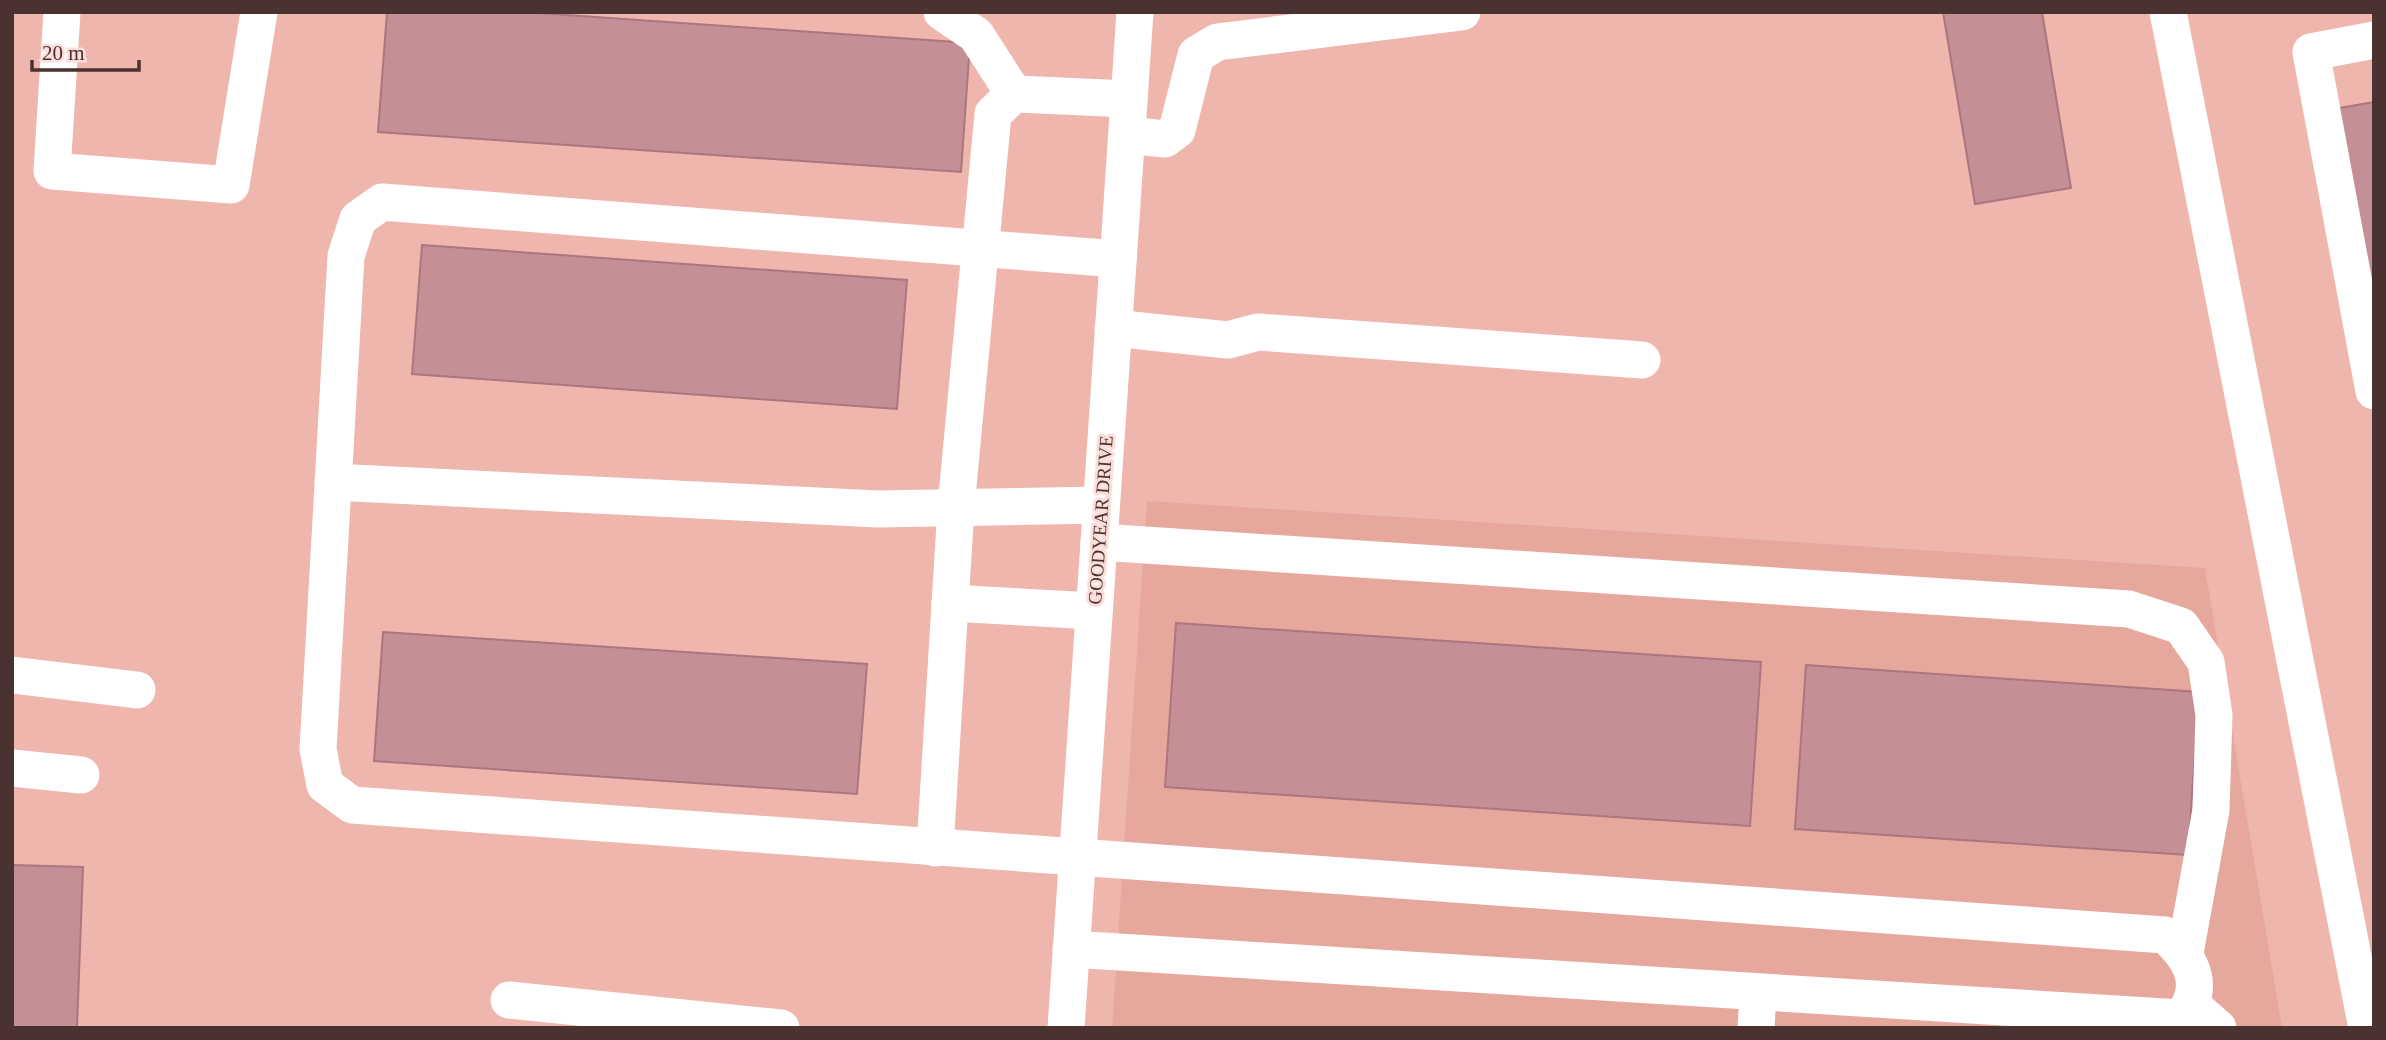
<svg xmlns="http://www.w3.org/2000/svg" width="2386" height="1040" font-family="Georgia,serif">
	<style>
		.built { fill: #e6a89d }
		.building { fill: #c58f96; stroke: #ab767e; stroke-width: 2 }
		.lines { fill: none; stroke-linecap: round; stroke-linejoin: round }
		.minor { stroke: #fff; stroke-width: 37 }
		.labels { text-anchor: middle; stroke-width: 6; stroke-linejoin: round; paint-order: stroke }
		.street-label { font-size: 19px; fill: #49322f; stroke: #fbded9 }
	</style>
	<rect width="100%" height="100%" fill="#eeb6ac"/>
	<path class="built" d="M1147,501L2205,568L2282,1028H1112Z"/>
	<g class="building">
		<path d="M387,12H524L970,43L961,172L378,132Z"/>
		<path d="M1943,12H2042L2071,188L1975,204Z"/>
		<path d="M2374,102V296L2339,108Z"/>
		<path d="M422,245L907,280L897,409L412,374Z"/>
		<path d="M1176,623L1761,662L1750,826L1165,787Z"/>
		<path d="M383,632L867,664L857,794L374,761Z"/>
		<path d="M1806,665L2199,692L2188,855L1795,829Z"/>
		<path d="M12,865L83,867L77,1028H12Z"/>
	</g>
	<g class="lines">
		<g class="minor">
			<path d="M62,12L52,171L231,185L259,12"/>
			<path d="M942,12L976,35L1014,94"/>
			<path d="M2168,12L2367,1028"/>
			<path d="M2374,40L2311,52L2374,391"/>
			<path d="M1127,135L1165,139L1177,130L1196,55L1217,42L1462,12"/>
			<path d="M1113,328L1228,340L1258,332L1642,360"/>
			<path d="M333,482L878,509L1101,505"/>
			<path d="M1099,542L2129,609L2181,626L2206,662L2214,715L2211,810L2185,953"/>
			<path d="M950,603L1094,611"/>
			<path d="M12,675L137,690"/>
			<path d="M12,768L81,775"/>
			<path d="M935,848L956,507L993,114L1014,94L1129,99"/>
			<path d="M1071,949L2181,1018C2207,987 2192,959 2165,935L352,805L325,785L318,749L346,256L358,219L382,202L1118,259"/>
			<path d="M509,1000L781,1028"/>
			<path d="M2192,1005L2218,1028"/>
			<path d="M1066,1028L1135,12"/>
			<path d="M1756,1028L1758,993"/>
		</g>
	</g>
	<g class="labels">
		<g class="street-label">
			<text transform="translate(1100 520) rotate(-86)" y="7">GOODYEAR DRIVE</text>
		</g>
	</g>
	<rect width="2386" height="1040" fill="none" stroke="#49322f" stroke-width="28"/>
	<path d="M32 60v10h107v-10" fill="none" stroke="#49322f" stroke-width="3.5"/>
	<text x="42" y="60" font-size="21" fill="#49322f" stroke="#fbded9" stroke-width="5" paint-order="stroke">20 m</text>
</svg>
